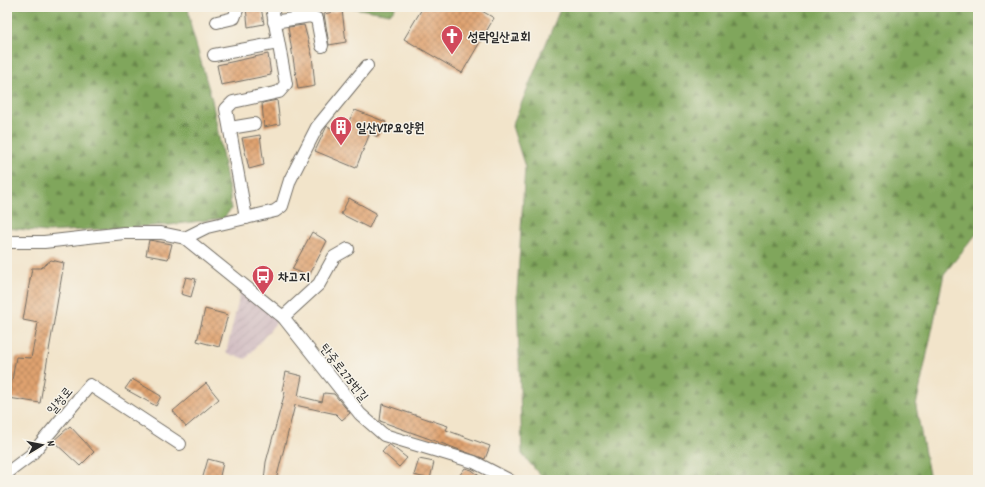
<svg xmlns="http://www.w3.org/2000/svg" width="985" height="487" font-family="Dekko,'Poor Story',sans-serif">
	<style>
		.industrial { fill: url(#industrial-furrows) }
		.forest { fill: url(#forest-firs); stroke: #566844 }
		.building { fill: url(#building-cross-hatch) }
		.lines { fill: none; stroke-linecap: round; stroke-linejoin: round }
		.street-casing { stroke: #716c63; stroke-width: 14 }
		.street { stroke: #fff; stroke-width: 12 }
		.labels { text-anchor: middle; stroke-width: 3; stroke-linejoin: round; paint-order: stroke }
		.poi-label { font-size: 13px; font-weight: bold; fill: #2b2b2b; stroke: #f7f3e8; text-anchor: start }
		.street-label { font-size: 13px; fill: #2b2b2b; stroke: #f7f3e8 }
	</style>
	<defs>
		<pattern id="industrial-furrows" width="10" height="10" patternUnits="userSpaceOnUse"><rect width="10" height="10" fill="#d2bec2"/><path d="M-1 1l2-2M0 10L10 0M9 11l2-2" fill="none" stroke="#b4a3a7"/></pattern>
		<pattern id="forest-firs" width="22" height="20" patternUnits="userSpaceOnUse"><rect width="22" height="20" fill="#80a65c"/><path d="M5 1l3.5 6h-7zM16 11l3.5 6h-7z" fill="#69874c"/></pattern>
		<pattern id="building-cross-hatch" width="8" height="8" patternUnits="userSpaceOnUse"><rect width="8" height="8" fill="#dfa270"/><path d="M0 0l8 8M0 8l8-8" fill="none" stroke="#b5845c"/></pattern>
	</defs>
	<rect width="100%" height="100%" fill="#f7f3e8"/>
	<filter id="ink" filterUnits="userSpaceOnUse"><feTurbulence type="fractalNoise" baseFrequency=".025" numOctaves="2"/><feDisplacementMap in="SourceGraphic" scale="8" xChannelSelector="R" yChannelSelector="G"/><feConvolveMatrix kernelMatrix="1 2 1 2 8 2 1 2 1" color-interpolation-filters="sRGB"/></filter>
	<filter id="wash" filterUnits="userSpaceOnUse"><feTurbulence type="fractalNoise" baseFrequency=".012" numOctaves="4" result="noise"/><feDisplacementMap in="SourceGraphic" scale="16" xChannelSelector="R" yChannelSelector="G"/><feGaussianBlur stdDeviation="0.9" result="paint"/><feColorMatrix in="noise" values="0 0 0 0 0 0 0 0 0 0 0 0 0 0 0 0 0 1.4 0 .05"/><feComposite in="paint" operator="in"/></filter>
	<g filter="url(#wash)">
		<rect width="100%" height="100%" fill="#f2e4ca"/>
		<path class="industrial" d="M241,290L279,319L246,359L226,353Z"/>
		<g class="forest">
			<path d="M7,7H188L191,27L212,100L230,196L231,209L224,218L170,225L47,232L7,228Z"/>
			<path d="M347,7H396L390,14Z"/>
			<path d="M561,7H978V232L944,274L916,406L930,480H544L522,454L517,292L525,167L512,126Z"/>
		</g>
		<g id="blocks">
			<g class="building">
				<path d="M246,7H261L264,24L248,27Z"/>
				<path d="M423,7H475L494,18L462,73L404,39Z"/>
				<path d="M342,10L346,42L329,45L324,14Z"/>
				<path d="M304,25L312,55L315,86L298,89L288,27Z"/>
				<path d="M268,54L271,75L221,85L217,65Z"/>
				<path d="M277,100L280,124L264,127L262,103Z"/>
				<path d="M355,110L386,122L378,137L370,133L356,168L315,151L327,126L342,133Z"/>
				<path d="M260,135L264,165L249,169L242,138Z"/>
				<path d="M349,198L376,213L369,228L341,214Z"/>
				<path d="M312,232L327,241L309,276L292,269Z"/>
				<path d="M149,240L172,244L168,259L146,255Z"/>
				<path d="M51,260L64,263L40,403L9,398L16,357L31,358L38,323L23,320L32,268H41Z"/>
				<path d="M186,277L196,279L191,297L181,294Z"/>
				<path d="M205,309L228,315L219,347L197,341Z"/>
				<path d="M286,372L302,376L298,396L322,402L324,393L334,394L350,413L342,420L336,414L295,405L276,480H264L266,462L285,392L282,391Z"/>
				<path d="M132,379L161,396L156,406L125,389Z"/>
				<path d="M206,383L219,399L186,427L173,411Z"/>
				<path d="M382,404L448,426L446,430L490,446L485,459L380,421Z"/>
				<path d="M70,426L94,452L80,466L53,441Z"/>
				<path d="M389,444L407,458L399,467L382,452Z"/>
				<path d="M208,459L223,463L219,480H202Z"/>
				<path d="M419,459L434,462L430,479L414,475Z"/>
				<path d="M465,468L472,470L484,480H456Z"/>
			</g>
		</g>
	</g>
	<g filter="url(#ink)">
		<use href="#blocks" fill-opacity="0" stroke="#716c63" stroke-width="1"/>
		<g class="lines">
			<g class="street-casing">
				<g id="street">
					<path d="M217,22L234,18L238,7"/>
					<path d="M274,22L310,16L317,19L322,46"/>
					<path d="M214,55L278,43"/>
					<path d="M230,128L254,124"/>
					<path d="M246,218L226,109L233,102L279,92L286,84L272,7"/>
					<path d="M185,238L283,317L360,414L384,435L474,462L509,480"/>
					<path d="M7,242H44L124,233H161L185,238L207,227L275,211L282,206L290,180L317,127L367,66"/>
					<path d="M283,317L319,284L334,257L348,249"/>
					<path d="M7,473L31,455L90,385L180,444"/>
				</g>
			</g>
			<use href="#street" class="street"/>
		</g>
	</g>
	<defs>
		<g id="church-pin" transform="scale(1.15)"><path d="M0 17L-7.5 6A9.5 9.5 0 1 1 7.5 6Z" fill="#d1495b" stroke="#f7f3e8"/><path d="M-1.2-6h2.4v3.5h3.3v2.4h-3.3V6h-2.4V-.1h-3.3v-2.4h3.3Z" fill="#fff"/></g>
		<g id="building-pin" transform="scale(1.15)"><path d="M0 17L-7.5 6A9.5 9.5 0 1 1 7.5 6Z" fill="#d1495b" stroke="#f7f3e8"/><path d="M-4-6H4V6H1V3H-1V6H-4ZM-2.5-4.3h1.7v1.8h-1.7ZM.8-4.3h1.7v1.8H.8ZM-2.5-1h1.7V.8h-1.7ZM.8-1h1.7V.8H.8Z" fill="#fff"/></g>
		<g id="bus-pin" transform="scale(1.15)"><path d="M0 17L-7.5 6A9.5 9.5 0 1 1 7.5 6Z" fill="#d1495b" stroke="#f7f3e8"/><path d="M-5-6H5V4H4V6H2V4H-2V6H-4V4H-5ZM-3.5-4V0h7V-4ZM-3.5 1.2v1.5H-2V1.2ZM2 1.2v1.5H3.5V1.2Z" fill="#fff"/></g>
	</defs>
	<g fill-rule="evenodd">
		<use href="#church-pin" x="452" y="36"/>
		<use href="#building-pin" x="341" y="127"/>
		<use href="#bus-pin" x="263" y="276"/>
	</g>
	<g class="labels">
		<g class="poi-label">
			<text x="468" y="41">성락일산교회</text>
			<text x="356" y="132">일산VIP요양원</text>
			<text x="278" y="281">차고지</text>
		</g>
		<g class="street-label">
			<text transform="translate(345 372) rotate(52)" y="5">탄중로275번길</text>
			<text transform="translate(59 400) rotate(-50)" y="5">일청로</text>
		</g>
	</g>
	<rect width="985" height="487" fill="none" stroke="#f7f3e8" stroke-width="24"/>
	<g transform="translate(42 445) rotate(80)" stroke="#f7f3e8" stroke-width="3" paint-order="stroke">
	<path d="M0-3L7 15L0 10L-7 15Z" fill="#2b2b2b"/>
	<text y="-6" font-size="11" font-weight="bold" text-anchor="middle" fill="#2b2b2b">N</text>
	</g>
</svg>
